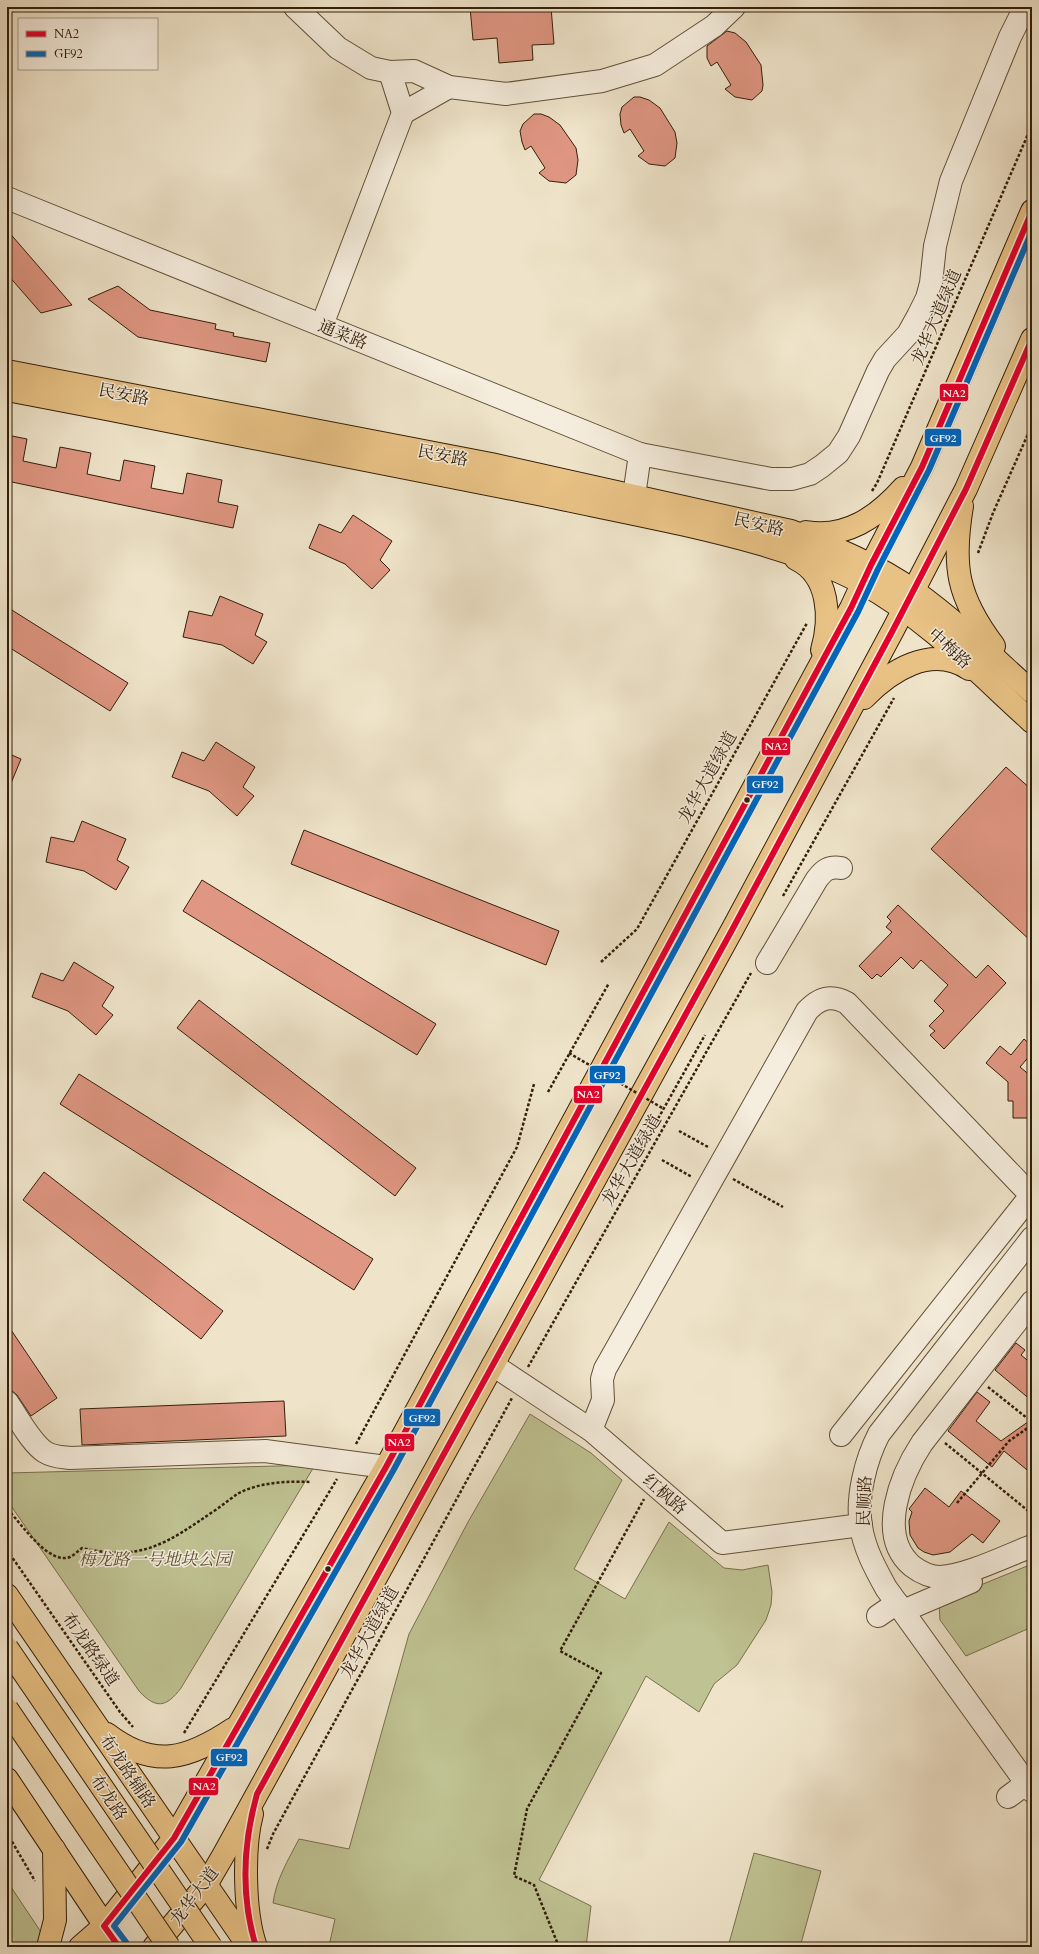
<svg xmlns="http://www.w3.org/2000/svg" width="1039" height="1954" font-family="Cardo,'Noto Serif SC',serif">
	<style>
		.green { fill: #bfc292; stroke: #79704e }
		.building { fill: #df9682; stroke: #331e09 }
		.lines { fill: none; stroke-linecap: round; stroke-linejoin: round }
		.minor-casing { stroke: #625039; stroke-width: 24 }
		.major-casing { stroke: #331e09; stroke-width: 24 }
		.path { stroke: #331e09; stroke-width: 2.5; stroke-dasharray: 3 2; stroke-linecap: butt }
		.minor { stroke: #f5eddd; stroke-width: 22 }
		.major { stroke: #e8c285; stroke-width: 22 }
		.major-bridge-casing { stroke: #331e09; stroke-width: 24; stroke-linecap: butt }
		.path-bridge { stroke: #331e09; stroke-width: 2.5; stroke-dasharray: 3 2; stroke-linecap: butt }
		.major-bridge { stroke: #e8c285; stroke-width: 22 }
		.bus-1-casing { stroke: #f5eddd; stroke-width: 9 }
		.bus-2-casing { stroke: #f5eddd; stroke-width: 9 }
		.bus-1 { stroke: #e4002b; stroke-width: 6 }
		.bus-2 { stroke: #0065bd; stroke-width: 6 }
		.bus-dot { fill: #331e09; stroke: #f5eddd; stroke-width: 1.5 }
		.labels { text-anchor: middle; stroke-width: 3; stroke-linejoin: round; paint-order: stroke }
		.street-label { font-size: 17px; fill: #331e09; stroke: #f5eddd }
		.park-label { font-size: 17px; font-style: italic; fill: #5d4f32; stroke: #f5eddd }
		.line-badge { stroke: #f5eddd; stroke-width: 1.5 }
		.badge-label { font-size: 11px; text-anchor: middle; font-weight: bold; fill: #fff }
	</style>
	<rect width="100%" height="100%" fill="#efe4ca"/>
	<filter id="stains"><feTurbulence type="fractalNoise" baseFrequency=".005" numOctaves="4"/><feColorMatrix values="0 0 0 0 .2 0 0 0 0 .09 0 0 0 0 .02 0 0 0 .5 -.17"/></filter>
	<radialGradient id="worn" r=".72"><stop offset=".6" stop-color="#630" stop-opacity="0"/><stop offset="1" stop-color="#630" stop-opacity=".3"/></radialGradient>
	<g class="green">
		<path d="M530,1414L591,1453L622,1480L574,1569L625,1599L669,1522L724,1568L742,1570L768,1565L772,1592L771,1605L766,1620L737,1665L714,1684L699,1712L646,1676L539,1880L591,1906L586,1947H330L329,1946L335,1919L273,1903C276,1880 288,1860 299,1839L349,1849L409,1634L468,1522Z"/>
		<path d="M315,1465L181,1688C166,1708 156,1709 139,1691L7,1500V1473Z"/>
		<path d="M1032,1564V1627L966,1656L940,1620L939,1603L944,1600Z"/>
		<path d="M754,1853L821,1871L800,1947H728Z"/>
		<path d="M7,1881L43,1935L37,1947H7Z"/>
	</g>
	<g class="building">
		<path d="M470,7H551L554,44L532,45L533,60L499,63L497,38L473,40Z"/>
		<path d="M727,31L735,33L746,42L761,65L763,85L762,91L752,100L735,97L725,89L731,85L717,62L711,66L707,58V46Z"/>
		<path d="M634,97H640L649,100L660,108L675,132L677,143L675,158L665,166L649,164L638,156L644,151L630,129L624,133L621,125L620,114L622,107Z"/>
		<path d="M534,114H541L549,117L560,125L576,148L578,160L576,175L566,183L549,181L539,173L545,168L531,146L525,150L522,142L520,131L523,124Z"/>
		<path d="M7,230L72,305L41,313L7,274Z"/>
		<path d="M118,286L150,310L216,324L215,329L234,333L233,336L270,343L266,362L138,337L88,299Z"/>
		<path d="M7,435L27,439L23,461L56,468L60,447L91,453L87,474L120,481L124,460L155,466L151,488L183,494L187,473L222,480L218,502L238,506L233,528L7,481Z"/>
		<path d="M353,515L392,541L380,560L390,570L372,589L345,564L309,548L319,524L341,533Z"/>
		<path d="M220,596L263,614L255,635L267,642L253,664L222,645L183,637L189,611L212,616Z"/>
		<path d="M7,607L128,683L110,711L7,646Z"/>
		<path d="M216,742L255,767L243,787L254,796L237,816L209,791L172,777L182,752L204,761Z"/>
		<path d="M7,753L21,759L7,793Z"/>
		<path d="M1006,767L1032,790V942L931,849Z"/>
		<path d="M82,821L126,839L117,860L129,867L116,890L84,871L46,862L51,837L74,842Z"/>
		<path d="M304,830L559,931L546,965L291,864Z"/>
		<path d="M202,880L436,1024L417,1055L183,911Z"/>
		<path d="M898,905L976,978L988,965L1006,983L944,1049L930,1035L935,1031L929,1026L944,1011L934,1001L948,985L921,960L913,969L901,957L881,977L877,974L872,979L859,966L892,932L886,927L891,921L887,917Z"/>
		<path d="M74,962L114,987L102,1006L113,1015L96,1035L68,1011L32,997L41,973L63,981Z"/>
		<path d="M199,1000L416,1168L395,1196L177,1028Z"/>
		<path d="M1024,1039L1032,1046V1053L1020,1067L1032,1077V1086H1030V1118H1013V1101H1008V1082L986,1063L1000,1046L1011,1055Z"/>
		<path d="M79,1074L373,1259L354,1290L60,1104Z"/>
		<path d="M44,1172L223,1311L201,1339L23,1200Z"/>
		<path d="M7,1324L57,1398L31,1416L17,1395L7,1387Z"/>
		<path d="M1016,1343L1025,1350L1021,1355L1032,1364V1401L995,1370Z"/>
		<path d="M977,1392L990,1402L976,1421L1001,1441L1032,1419V1474L1004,1451L992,1467L948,1431Z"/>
		<path d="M284,1401L286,1436L82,1445L80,1409Z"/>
		<path d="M925,1488L949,1507L961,1491L1000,1521L983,1543L972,1534L950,1552L933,1555L924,1552L918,1548L910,1535L909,1521L912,1512L909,1509Z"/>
	</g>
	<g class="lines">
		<g class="minor-casing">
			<g id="minor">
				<path d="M295,7L338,48L371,68L390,72L414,71L449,87L506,94L602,81L655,65L714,26L734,7"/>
				<path d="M403,113L449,87"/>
				<path d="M7,198L640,454L634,496"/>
				<path d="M322,325L403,113L390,72"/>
				<path d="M640,454L771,479H792L810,474L822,466L838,453L849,436L878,371L885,359L908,334L918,316L927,298L931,283L935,246L951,181L1010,37L1025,7"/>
				<path d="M767,963L817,879C824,870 829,866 841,868"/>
				<path d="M1032,1238L879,1434C866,1459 856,1497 861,1526C864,1548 875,1568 886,1588L1032,1791"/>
				<path d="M1032,1302L922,1443C901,1475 876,1535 912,1566C920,1572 929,1577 940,1577C966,1576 1006,1556 1032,1546"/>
				<path d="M493,1365L591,1430L722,1543L861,1525"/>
				<path d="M7,1402C17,1416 31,1443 45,1452C53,1457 62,1457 70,1458L265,1451L386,1467"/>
				<path d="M591,1430L603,1400L602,1379L605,1369L807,1011C819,998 831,994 847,1003L1027,1191L1029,1198L841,1435"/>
				<path d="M903,1611L971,1582"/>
				<path d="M878,1616L897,1603"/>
				<path d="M1008,1797L1027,1783"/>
			</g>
		</g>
		<g class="major-casing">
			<g id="major">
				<path d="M7,371L491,464L791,531C833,547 877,564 914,591C956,621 994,658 1032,692"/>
				<path d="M7,390C186,424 365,459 543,495C617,511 691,524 764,545C797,555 831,566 862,583C926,618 978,673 1032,722"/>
				<path d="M962,506C952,566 957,597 994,646"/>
				<path d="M806,532C846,539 877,517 903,488"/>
				<path d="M796,559C830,575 831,619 822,650"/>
				<path d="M864,698C890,671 931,644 969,669"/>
				<path d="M7,1595L249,1947"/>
				<path d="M107,1734C154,1770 188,1759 233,1729"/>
				<path d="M7,1779L119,1947"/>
				<path d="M252,1814C243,1848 244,1914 256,1947"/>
				<path d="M48,1947L55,1920L54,1849"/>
				<path d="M80,1947L104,1926L174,1838L386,1467L851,608L871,565L922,467L1032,211"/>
				<path d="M154,1947L206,1885L224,1854L732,930L893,630L966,489L1032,339"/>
			</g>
		</g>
		<g class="path">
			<path d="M872,491L877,483L1032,125"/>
			<path d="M978,553L993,513L1032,425"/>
			<path d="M783,896L894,698"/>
			<path d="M601,962L637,929L807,623"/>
			<path d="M548,1092L609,983"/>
			<path d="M679,1131L708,1147"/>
			<path d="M641,1149L705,1035"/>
			<path d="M662,1160L692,1177"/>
			<path d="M733,1179L783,1207"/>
			<path d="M528,1367L751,973"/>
			<path d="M988,1387L1032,1422"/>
			<path d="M945,1443L1032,1514"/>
			<path d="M356,1444L517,1147L534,1084"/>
			<path d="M957,1503L1009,1441L1032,1425"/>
			<path d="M7,1514L10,1512C22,1525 49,1565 70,1557C74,1555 78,1551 82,1548C142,1562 167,1543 214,1511C223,1505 231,1498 239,1493C261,1482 288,1481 311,1482"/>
			<path d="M7,1550L120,1712L133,1727"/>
			<path d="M184,1733L337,1479"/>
			<path d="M7,1833L35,1881"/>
			<path d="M267,1849L273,1834L512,1398"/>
			<path d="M559,1947L534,1885L514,1876L527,1809L601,1673L560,1651L644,1499"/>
		</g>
		<use href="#minor" class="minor"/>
		<use href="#major" class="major"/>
		<g class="major-bridge-casing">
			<g id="major-bridge">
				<path d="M7,1648L211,1947"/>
				<path d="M7,1709L169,1947"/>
			</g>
		</g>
		<path class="path-bridge" d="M569,1053L664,1109"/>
		<use href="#major-bridge" class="major-bridge"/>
		<g class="bus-1-casing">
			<g id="bus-1">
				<path d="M119,1947L104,1926L174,1838L386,1467L851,608L871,565L922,467L1032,211"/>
				<path d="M256,1947C241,1897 243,1844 257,1794L732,930L893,630L966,489L1032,339"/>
			</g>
		</g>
		<g class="bus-2-casing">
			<path id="bus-2" d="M126,1942L114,1926L181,1842L393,1471L858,612L878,569L929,470L1032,231"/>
		</g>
		<use href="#bus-1" class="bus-1"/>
		<use href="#bus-2" class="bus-2"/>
	</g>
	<g class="bus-dot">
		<circle cx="747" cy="800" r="3.5"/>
		<circle cx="328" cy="1569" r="3.5"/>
	</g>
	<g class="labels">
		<g class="street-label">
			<text transform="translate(936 317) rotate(-67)" y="6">龙华大道绿道</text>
			<text transform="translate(343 334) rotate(22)" y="6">通菜路</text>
			<text transform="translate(124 394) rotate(11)" y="6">民安路</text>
			<text transform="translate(443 455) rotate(11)" y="6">民安路</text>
			<text transform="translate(759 524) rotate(13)" y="6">民安路</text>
			<text transform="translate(950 648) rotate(42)" y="6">中梅路</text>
			<text transform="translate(707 777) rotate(-61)" y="6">龙华大道绿道</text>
			<text transform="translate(631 1160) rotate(-60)" y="6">龙华大道绿道</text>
			<text transform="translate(665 1494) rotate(41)" y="6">红枫路</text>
			<text transform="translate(864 1501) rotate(-88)" y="6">民顺路</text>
			<text transform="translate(369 1632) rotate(-61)" y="6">龙华大道绿道</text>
			<text transform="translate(91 1649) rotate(55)" y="6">布龙路绿道</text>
			<text transform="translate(128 1771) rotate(56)" y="6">布龙路辅路</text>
			<text transform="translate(109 1797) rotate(56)" y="6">布龙路</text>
			<text transform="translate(194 1896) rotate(-53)" y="6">龙华大道</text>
		</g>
		<g class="park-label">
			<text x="155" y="1565">梅龙路一号地块公园</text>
		</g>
	</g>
	<g class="line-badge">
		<rect x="939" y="383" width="30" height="19" rx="4" fill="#e4002b"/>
		<rect x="924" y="428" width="38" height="19" rx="4" fill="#0065bd"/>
		<rect x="761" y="737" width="30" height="19" rx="4" fill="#e4002b"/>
		<rect x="746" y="775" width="38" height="19" rx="4" fill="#0065bd"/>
		<rect x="589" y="1065" width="37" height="19" rx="4" fill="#0065bd"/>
		<rect x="573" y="1085" width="30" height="19" rx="4" fill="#e4002b"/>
		<rect x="403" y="1408" width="38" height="19" rx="4" fill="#0065bd"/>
		<rect x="384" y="1433" width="31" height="19" rx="4" fill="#e4002b"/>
		<rect x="210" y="1748" width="38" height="19" rx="4" fill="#0065bd"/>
		<rect x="188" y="1777" width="31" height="19" rx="4" fill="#e4002b"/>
	</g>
	<g class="badge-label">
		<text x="954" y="397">NA2</text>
		<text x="943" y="442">GF92</text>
		<text x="776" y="750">NA2</text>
		<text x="765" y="788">GF92</text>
		<text x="607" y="1079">GF92</text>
		<text x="588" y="1098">NA2</text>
		<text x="422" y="1422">GF92</text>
		<text x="399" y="1446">NA2</text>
		<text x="229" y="1761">GF92</text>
		<text x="204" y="1790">NA2</text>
	</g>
	<rect width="1039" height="1954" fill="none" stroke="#efe4ca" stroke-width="24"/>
	<rect x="8" y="8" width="1023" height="1938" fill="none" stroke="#331e09" stroke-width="2"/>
	<rect x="12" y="12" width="1015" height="1930" fill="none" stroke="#331e09"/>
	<rect x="18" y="18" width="140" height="52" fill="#f5eddd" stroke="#a79a88"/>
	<rect x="26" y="31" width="20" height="6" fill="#e4002b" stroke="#a79a88"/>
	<text x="54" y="38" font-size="12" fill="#331e09">NA2</text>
	<rect x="26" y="51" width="20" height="6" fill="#0065bd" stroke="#a79a88"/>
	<text x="54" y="58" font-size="12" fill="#331e09">GF92</text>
	<rect width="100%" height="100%" filter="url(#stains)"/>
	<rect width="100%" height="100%" fill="url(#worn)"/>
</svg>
